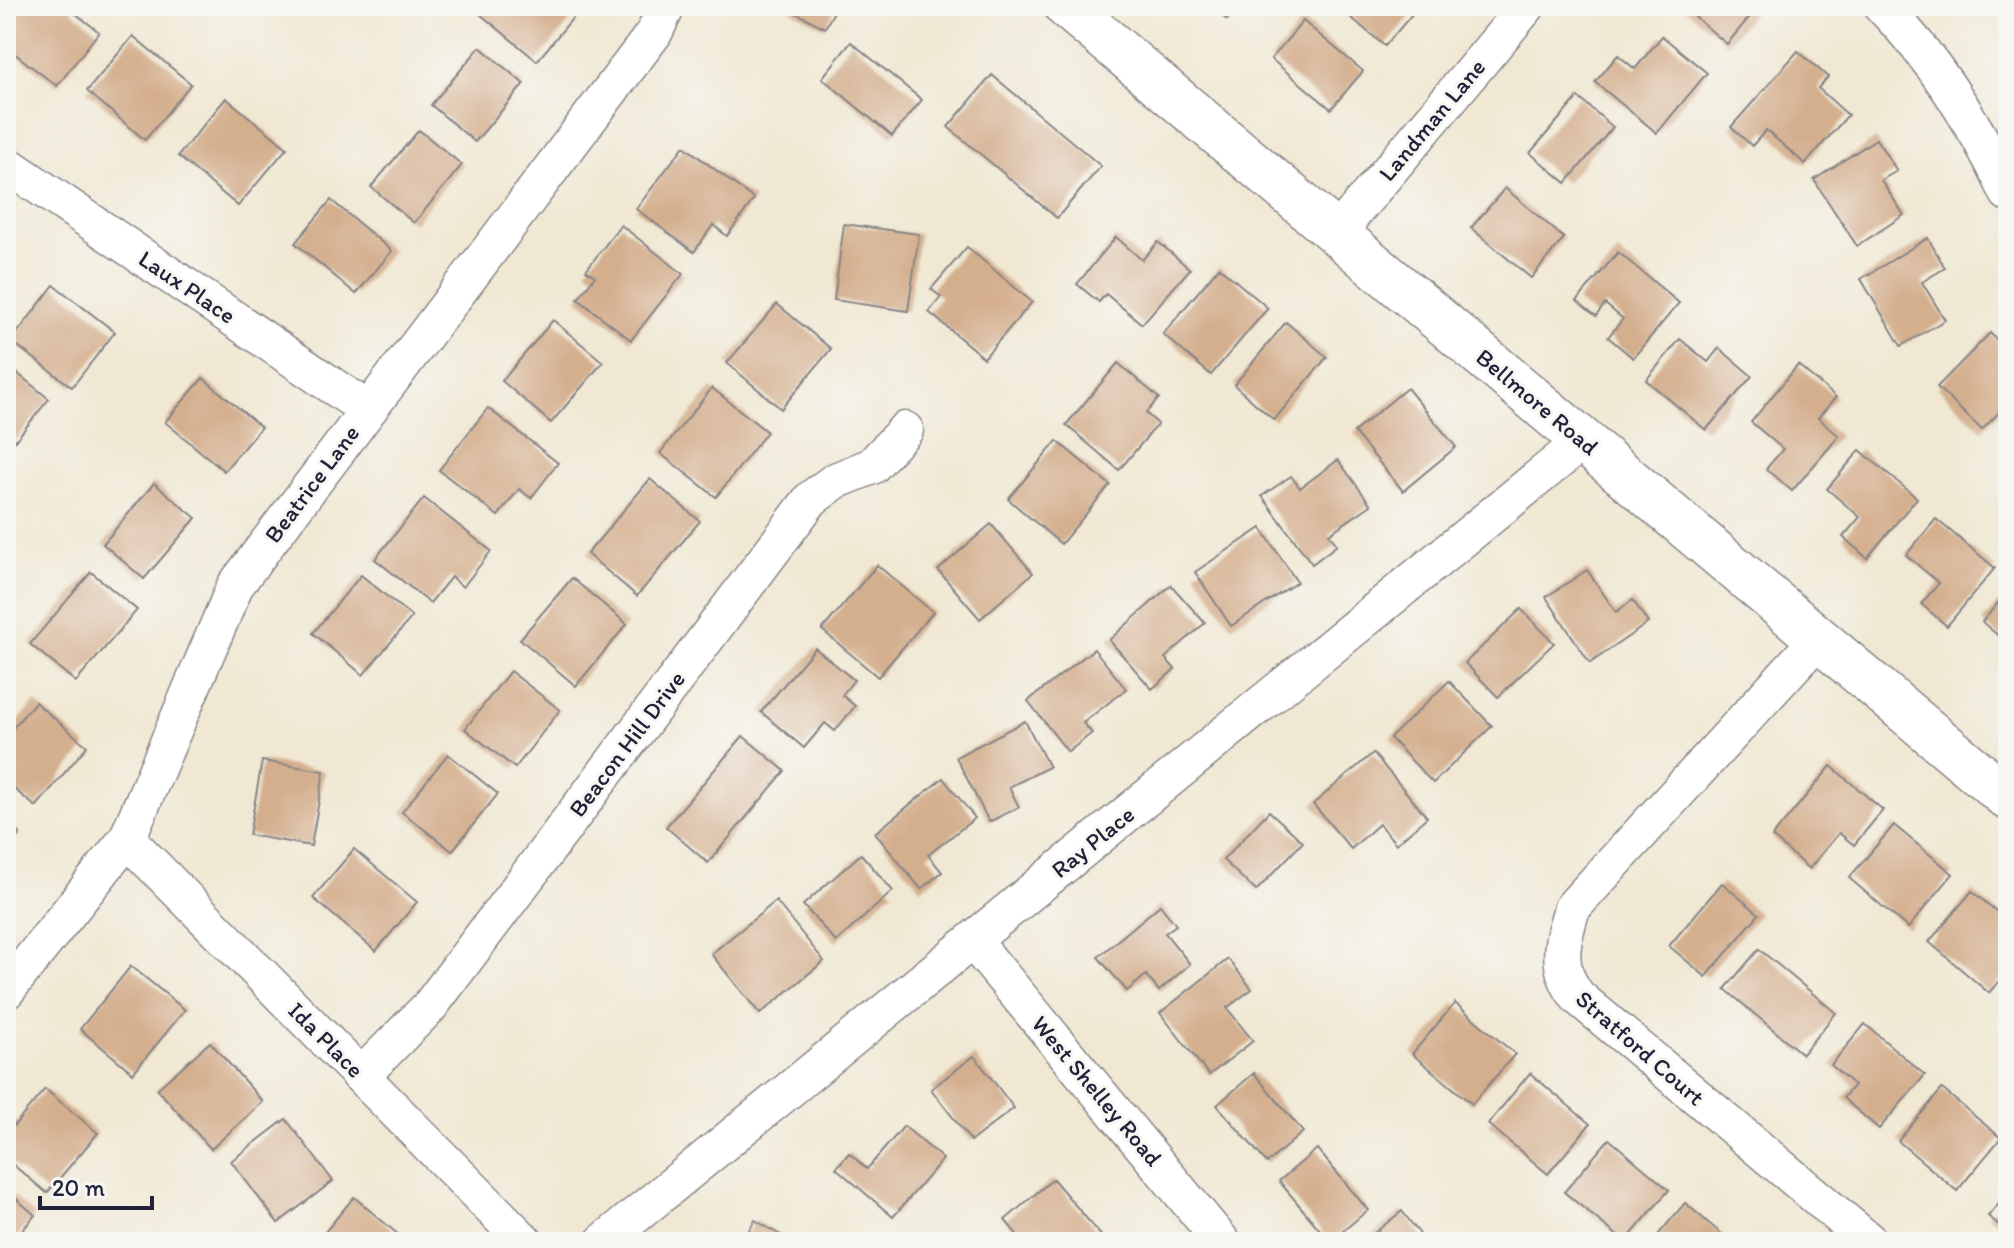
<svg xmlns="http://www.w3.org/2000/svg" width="2014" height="1248" font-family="Itim,sans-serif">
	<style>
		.building { fill: #d4af8e }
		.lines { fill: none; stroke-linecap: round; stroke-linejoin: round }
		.street-casing { stroke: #898587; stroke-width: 39 }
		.secondary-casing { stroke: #898587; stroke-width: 47 }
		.street { stroke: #fff; stroke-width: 36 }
		.secondary { stroke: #fff; stroke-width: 44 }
		.labels { text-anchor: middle; stroke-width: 6; stroke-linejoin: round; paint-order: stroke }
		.street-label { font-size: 24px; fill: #22223b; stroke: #f6f6f2 }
	</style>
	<rect width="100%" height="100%" fill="#f6f6f2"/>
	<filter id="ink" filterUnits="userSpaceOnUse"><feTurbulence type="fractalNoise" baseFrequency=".0125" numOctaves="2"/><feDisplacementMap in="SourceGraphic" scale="16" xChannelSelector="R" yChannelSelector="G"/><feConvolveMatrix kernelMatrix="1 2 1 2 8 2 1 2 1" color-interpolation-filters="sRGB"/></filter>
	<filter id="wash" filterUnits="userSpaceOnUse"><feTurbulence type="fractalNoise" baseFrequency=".006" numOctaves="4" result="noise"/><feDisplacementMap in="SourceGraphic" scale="32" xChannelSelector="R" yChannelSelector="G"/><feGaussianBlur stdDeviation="1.8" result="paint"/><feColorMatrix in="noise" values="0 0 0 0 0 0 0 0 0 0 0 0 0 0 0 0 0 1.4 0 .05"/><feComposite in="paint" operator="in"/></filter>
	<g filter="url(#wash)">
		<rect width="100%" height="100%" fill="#f0e8d3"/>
		<g id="blocks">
			<g class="building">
				<path d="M15,6H66L99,32L57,86L6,47V18Z"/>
				<path d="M477,6H566L576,14L537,61L474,9Z"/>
				<path d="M783,6H837L825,28Z"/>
				<path d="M1210,6H1238L1227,20Z"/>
				<path d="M1337,6H1419L1385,46Z"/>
				<path d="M1682,6H1754L1757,8L1727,44Z"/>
				<path d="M1303,21L1363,71L1331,109L1271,59Z"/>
				<path d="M133,36L191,84L145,140L87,91Z"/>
				<path d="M1662,36L1707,73L1657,133L1595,82L1618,55L1635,69Z"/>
				<path d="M851,42L922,100L892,136L822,78Z"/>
				<path d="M480,47L524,84L475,142L431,105Z"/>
				<path d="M1798,51L1828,77L1818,88L1848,115L1805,164L1766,130L1752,146L1731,127Z"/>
				<path d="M992,75L1101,166L1057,218L948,127Z"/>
				<path d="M1578,97L1613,127L1566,183L1530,153Z"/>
				<path d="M226,98L287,148L238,206L178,156Z"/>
				<path d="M419,130L462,165L414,223L371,187Z"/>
				<path d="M1876,139L1897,171L1881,180L1904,215L1857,246L1814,180Z"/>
				<path d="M684,146L754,199L727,236L713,225L694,252L636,209Z"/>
				<path d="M1505,188L1564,238L1531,278L1471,228Z"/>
				<path d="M331,200L392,251L356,294L295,243Z"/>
				<path d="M844,224L919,234L908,311L834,300Z"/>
				<path d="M621,225L683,274L631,340L578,299L595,276L586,270Z"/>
				<path d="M1116,237L1142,260L1158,242L1190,269L1142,324L1106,294L1099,302L1077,284Z"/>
				<path d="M1928,238L1945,268L1922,282L1945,320L1901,346L1861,279Z"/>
				<path d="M967,247L1032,302L984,358L929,312L941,297L931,289Z"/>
				<path d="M1618,252L1679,303L1633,358L1608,337L1623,319L1605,304L1596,316L1577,301Z"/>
				<path d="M1219,267L1268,308L1211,375L1163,334Z"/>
				<path d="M54,285L115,332L72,387L11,341Z"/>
				<path d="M777,304L831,349L781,409L727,363Z"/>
				<path d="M553,320L603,362L551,423L502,381Z"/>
				<path d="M1286,322L1327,357L1274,420L1234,385Z"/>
				<path d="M1990,333L2008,351V403L1982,430L1937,387Z"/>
				<path d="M1680,339L1708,362L1719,348L1752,376L1706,430L1646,380Z"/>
				<path d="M1118,363L1159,398L1146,413L1158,424L1119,470L1066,425Z"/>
				<path d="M6,364L49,399L6,452Z"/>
				<path d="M1798,365L1836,397L1818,418L1839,436L1792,491L1766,469L1783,449L1751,422Z"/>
				<path d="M203,378L261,427L224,471L165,422Z"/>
				<path d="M712,388L767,432L716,497L660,453Z"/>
				<path d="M1407,388L1456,447L1403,491L1354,432Z"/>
				<path d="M488,408L558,463L531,498L519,489L498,516L439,470Z"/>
				<path d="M1057,441L1110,485L1061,544L1008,499Z"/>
				<path d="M1860,450L1917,498L1867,558L1843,537L1860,517L1827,489Z"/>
				<path d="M1338,460L1371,505L1329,534L1337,545L1312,564L1262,496L1291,476L1300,488Z"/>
				<path d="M650,479L700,521L637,596L587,554Z"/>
				<path d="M154,483L196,518L144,579L103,544Z"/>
				<path d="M424,498L491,551L463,587L451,577L430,603L375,559Z"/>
				<path d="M1936,519L1995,568L1947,626L1921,604L1939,583L1906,555Z"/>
				<path d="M991,524L1033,573L980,619L938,570Z"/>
				<path d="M1261,528L1297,582L1231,626L1195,572Z"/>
				<path d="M877,565L933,612L878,677L822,630Z"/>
				<path d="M1587,570L1616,612L1633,600L1648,623L1590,663L1546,597Z"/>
				<path d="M91,572L137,610L76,682L30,644Z"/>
				<path d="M361,575L412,617L363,675L313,633Z"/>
				<path d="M572,578L627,624L576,686L520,639Z"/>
				<path d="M1171,585L1205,623L1165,658L1175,669L1152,689L1109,640Z"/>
				<path d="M2008,591V644L1982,622Z"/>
				<path d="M1521,609L1554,643L1498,697L1465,663Z"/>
				<path d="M815,648L854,680L842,695L855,706L835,731L825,723L804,748L761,712Z"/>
				<path d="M1094,649L1126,689L1083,723L1092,733L1068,752L1028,701Z"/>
				<path d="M510,671L560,710L515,768L465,729Z"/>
				<path d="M1449,681L1492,726L1433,783L1390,738Z"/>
				<path d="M35,702L87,746L36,807L6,782V736Z"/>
				<path d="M1025,721L1049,767L1009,787L1019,807L989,822L956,757Z"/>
				<path d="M743,736L785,771L708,863L666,827Z"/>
				<path d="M1373,753L1427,817L1396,844L1379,824L1351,849L1313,804Z"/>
				<path d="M448,754L498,794L452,851L402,812Z"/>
				<path d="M262,761L324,771L311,846L249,835Z"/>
				<path d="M1831,766L1883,810L1854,845L1839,833L1809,869L1772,837Z"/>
				<path d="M943,778L975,818L928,855L942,872L921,889L875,833Z"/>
				<path d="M1269,811L1303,842L1256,891L1223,860Z"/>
				<path d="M6,823L20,834L6,850Z"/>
				<path d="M1894,825L1953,874L1908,928L1849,878Z"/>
				<path d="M354,849L417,902L376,951L313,898Z"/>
				<path d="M861,854L893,891L836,942L803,905Z"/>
				<path d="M1722,883L1759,914L1706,977L1669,946Z"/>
				<path d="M1972,891L2008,921V970L1989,993L1929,942Z"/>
				<path d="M776,901L824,961L760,1014L711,954Z"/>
				<path d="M1160,905L1176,925L1165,933L1190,964L1159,991L1146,975L1127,991L1098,957Z"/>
				<path d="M1759,949L1836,1013L1802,1054L1725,989Z"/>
				<path d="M1228,959L1252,989L1227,1008L1253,1041L1209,1075L1160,1013Z"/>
				<path d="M131,966L185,1010L133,1073L80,1029Z"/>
				<path d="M1455,1003L1515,1054L1472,1104L1412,1054Z"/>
				<path d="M1865,1024L1925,1075L1879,1129L1843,1098L1854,1085L1831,1065Z"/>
				<path d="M210,1042L263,1102L211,1149L157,1089Z"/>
				<path d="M974,1056L1014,1108L971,1141L931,1089Z"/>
				<path d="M1254,1073L1303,1132L1267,1163L1217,1105Z"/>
				<path d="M1530,1073L1590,1124L1548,1174L1488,1124Z"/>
				<path d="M45,1089L98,1133L47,1193L6,1159V1135Z"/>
				<path d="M1942,1089L2001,1138L1957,1191L1898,1141Z"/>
				<path d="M286,1119L333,1181L278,1223L231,1161Z"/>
				<path d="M904,1126L943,1159L893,1217L836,1168L849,1153L867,1169Z"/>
				<path d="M1609,1139L1669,1190L1625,1242L1564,1192Z"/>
				<path d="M1317,1149L1368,1210L1330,1242L1279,1181Z"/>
				<path d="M1053,1179L1104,1239L1101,1242H1023L1005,1220Z"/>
				<path d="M6,1190L35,1215L13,1242H6Z"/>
				<path d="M2008,1193V1232L1988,1216Z"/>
				<path d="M354,1197L407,1242H336L325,1232Z"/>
				<path d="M1685,1203L1731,1242H1652Z"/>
				<path d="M1402,1211L1426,1242H1363Z"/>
				<path d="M755,1220L792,1242H742Z"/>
			</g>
		</g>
	</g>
	<g filter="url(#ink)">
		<use href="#blocks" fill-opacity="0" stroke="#898587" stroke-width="2"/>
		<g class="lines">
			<g class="street-casing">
				<g id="street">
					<path d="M1882,6C1935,60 1976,125 2008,193"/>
					<path d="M6,164L368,410"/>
					<path d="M1336,234L1527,6"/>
					<path d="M1818,639L1572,908C1562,941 1554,967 1578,997L1870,1242"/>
					<path d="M127,839L525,1242"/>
					<path d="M973,941L1222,1242"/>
					<path d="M6,991L127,839L235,586L654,33L667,6"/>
					<path d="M361,1076L430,1006L811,499L835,481L872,466L905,430"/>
					<path d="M603,1242L1583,441"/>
				</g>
			</g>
			<g class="secondary-casing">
				<path id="secondary" d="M1066,6L2008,798"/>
			</g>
			<use href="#street" class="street"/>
			<use href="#secondary" class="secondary"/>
		</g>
	</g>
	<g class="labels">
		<g class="street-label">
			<text transform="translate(1432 120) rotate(-50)" y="8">Landman Lane</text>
			<text transform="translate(187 287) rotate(34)" y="8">Laux Place</text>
			<text transform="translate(1537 402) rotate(40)" y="8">Bellmore Road</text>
			<text transform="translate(312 484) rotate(-53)" y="8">Beatrice Lane</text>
			<text transform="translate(627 744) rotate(-53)" y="8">Beacon Hill Drive</text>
			<text transform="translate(1093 842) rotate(-39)" y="8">Ray Place</text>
			<text transform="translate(326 1040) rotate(45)" y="8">Ida Place</text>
			<text transform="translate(1640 1048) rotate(41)" y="8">Stratford Court</text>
			<text transform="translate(1097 1091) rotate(50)" y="8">West Shelley Road</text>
		</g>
	</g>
	<rect width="2014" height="1248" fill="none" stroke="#f6f6f2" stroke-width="32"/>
	<path d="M40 1196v12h112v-12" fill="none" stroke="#22223b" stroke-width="4"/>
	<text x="52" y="1196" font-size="24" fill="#22223b" stroke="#f6f6f2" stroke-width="6" paint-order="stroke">20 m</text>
</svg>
